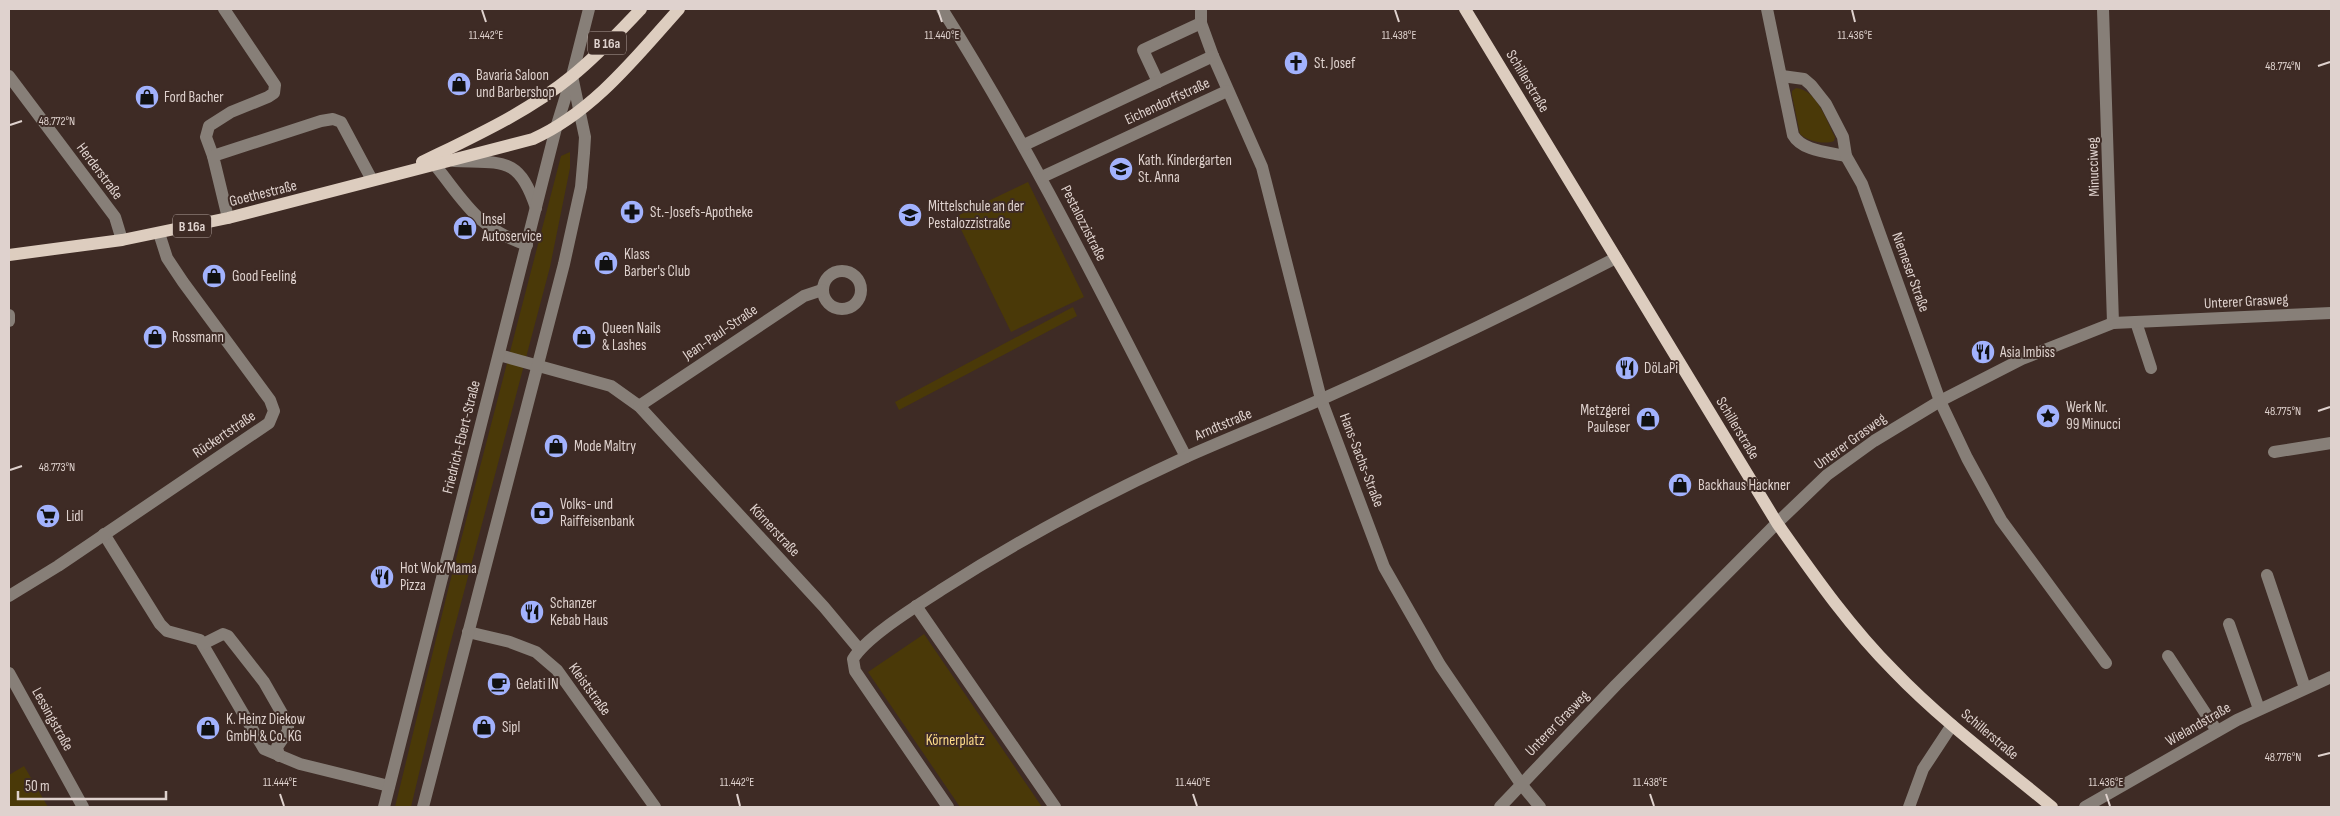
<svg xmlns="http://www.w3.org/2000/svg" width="2340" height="816" font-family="'Sofia Sans Condensed',sans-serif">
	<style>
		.green { fill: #4a3908 }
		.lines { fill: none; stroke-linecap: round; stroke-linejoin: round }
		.minor { stroke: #877f78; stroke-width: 12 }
		.major { stroke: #ddcdbf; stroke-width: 12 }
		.ticks { fill: none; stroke: #dfd2ce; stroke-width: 2 }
		.labels { text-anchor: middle; stroke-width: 4; stroke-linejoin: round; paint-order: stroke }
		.shield { fill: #3e2b25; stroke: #afa09b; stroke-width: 1 }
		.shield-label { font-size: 14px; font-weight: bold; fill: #dfd2ce }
		.poi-label { font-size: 15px; fill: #dfd2ce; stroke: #3e2b25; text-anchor: start }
		.street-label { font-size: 15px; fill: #dfd2ce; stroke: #3e2b25 }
		.park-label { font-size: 15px; fill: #fddb89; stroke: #3e2b25 }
		.ticks-label { font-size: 12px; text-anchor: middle; fill: #dfd2ce; stroke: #3e2b25; stroke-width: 4; stroke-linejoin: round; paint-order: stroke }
	</style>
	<rect width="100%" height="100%" fill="#3e2b25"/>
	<g class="green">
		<path d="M1796,88C1817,90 1826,120 1835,137L1834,141C1825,145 1807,141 1800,134L1792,95V91Z"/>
		<path d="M570,152V168L550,267L447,656L411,807H395L449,586L561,156Z"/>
		<path d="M1028,182L1084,297L1011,332L955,217Z"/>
		<path d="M1073,307L1077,316L899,410L895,402Z"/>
		<path d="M924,634L1042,807H960L868,672Z"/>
		<path d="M24,766L48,807H9V775Z"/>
	</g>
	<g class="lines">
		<g class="minor">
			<path d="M942,9C1033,153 1108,306 1186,457"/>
			<path d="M1201,9V23L1213,56L1262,167L1321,399L1384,567L1440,665L1521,784L1540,807"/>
			<path d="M1767,9L1793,135C1802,151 1828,152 1846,156"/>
			<path d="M2103,9L2113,323"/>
			<path d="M9,76L115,217L122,240"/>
			<path d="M1782,76L1804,79L1811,85L1826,104L1843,137L1846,156L1862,184L1940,401L1967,458L2001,520L2106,663"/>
			<path d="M1158,82L1143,50L1201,23"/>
			<path d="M1024,145L1213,56"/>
			<path d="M213,156L206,137L209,126L231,112L268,97L274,93L275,85L224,9"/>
			<path d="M454,161C503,163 519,156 536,208"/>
			<path d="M435,165C467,205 476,227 527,245"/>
			<path d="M1042,177L1227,91"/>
			<path d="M228,218L213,156L321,121L333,119L341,122L372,180"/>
			<circle cx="842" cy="290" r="19"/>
			<path d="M9,315V321"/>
			<path d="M2136,322L2151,368"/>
			<path d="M499,355L611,386L639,406L824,607L859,649"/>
			<path d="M639,406L804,296L822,290"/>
			<path d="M2274,452L2331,443"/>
			<path d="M104,534L160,624L167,631L200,640L264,749L300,764L389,786"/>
			<path d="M2267,575L2305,688"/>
			<path d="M9,596L58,566L269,423L274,411L270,400L183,282L167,258L159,233"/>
			<path d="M916,606L1055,807"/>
			<path d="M2229,624L2259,709"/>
			<path d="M468,632L510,642L536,652L557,670L655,807"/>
			<path d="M203,644L223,634L228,636L264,682L288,724V731L277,747L279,756"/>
			<path d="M2168,656L2217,731"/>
			<path d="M9,673L83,807"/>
			<path d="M384,807L556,128L572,76L589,9"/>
			<path d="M423,807L564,264L581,187L584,153L585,137L572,76"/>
			<path d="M948,807L855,671L853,659C867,636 917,606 941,590C1019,540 1101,496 1186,457C1231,437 1277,419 1322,399C1421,355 1519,308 1616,258"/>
			<path d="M1500,807L1616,685L1777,523L1827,475L1874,441L1940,401L2022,359L2113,323L2331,313"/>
			<path d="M1909,807L1923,769L1952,725"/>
			<path d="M2085,807L2237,720L2331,677"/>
		</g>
		<g class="major">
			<path d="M1465,9L1777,523C1813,574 1849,626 1894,671C1942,721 1999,763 2052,807"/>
			<path d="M422,162C473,137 528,112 572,76C597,56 619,32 641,9"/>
			<path d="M9,255L122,240L228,218L533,139C593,112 636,57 679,9"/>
		</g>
	</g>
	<path class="ticks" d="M482,10L486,22M938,10L942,22M1395,10L1399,22M1852,10L1855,22M2318,66L2330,62M10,125L22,121M2318,411L2330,407M10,470L22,466M2318,756L2330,753M280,794L284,806M737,794L740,806M1193,794L1197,806M1650,794L1654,806M2106,794L2110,806"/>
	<defs>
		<g id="church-disc" transform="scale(1.25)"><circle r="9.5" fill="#a2b2fd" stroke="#3e2b25"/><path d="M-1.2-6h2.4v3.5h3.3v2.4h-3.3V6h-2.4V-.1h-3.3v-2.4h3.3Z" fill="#111"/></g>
		<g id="shop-disc" transform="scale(1.25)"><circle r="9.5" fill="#a2b2fd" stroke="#3e2b25"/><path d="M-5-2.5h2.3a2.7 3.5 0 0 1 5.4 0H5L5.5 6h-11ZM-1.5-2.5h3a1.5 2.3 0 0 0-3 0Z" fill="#111"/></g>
		<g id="school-disc" transform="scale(1.25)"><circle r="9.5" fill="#a2b2fd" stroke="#3e2b25"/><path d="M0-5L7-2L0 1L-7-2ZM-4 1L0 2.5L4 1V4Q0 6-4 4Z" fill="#111"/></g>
		<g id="pharmacy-disc" transform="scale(1.25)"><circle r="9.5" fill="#a2b2fd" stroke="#3e2b25"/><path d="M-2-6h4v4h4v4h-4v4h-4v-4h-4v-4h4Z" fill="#111"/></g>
		<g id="restaurant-disc" transform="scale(1.25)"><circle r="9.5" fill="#a2b2fd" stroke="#3e2b25"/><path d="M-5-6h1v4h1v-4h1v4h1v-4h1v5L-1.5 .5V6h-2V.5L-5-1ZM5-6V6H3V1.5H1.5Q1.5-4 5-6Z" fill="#111"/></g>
		<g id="sight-disc" transform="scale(1.25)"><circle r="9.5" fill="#a2b2fd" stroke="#3e2b25"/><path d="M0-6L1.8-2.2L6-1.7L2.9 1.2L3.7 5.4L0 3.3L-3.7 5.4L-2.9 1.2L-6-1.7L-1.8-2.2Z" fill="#111"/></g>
		<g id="bank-disc" transform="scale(1.25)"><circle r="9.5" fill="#a2b2fd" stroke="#3e2b25"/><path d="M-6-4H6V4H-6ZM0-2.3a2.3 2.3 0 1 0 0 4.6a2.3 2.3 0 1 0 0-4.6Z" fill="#111"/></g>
		<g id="supermarket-disc" transform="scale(1.25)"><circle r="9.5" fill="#a2b2fd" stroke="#3e2b25"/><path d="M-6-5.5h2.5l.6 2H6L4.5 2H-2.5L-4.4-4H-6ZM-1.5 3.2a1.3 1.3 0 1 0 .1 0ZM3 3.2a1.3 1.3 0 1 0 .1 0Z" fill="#111"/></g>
		<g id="cafe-disc" transform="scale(1.25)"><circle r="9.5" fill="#a2b2fd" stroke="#3e2b25"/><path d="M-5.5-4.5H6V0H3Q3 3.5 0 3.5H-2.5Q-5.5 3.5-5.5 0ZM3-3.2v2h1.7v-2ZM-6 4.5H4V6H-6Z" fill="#111"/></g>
	</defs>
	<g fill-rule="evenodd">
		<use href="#church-disc" x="1296" y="63"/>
		<use href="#shop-disc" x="459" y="84"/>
		<use href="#shop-disc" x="147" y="97"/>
		<use href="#school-disc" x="1121" y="169"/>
		<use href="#pharmacy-disc" x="632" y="212"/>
		<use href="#school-disc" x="910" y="215"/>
		<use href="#shop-disc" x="465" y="228"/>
		<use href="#shop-disc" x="606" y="263"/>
		<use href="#shop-disc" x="214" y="276"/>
		<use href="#shop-disc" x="155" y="337"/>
		<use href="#shop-disc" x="584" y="337"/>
		<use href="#restaurant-disc" x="1983" y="352"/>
		<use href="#restaurant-disc" x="1627" y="368"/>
		<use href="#sight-disc" x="2048" y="416"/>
		<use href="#shop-disc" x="1648" y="419"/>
		<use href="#shop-disc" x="556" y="446"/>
		<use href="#shop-disc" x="1680" y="485"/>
		<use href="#bank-disc" x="542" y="513"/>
		<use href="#supermarket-disc" x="48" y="516"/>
		<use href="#restaurant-disc" x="382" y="577"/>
		<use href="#restaurant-disc" x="532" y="612"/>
		<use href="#cafe-disc" x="499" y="684"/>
		<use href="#shop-disc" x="484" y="727"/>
		<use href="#shop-disc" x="208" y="728"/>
	</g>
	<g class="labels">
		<g class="shield">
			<rect x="588" y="31.5" width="38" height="23" rx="4"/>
			<rect x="173" y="214.5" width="38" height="23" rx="4"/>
		</g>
		<g class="shield-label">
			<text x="607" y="48">B 16a</text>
			<text x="192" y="231">B 16a</text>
		</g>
		<g class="poi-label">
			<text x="1314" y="68">St. Josef</text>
			<text x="476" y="80">Bavaria Saloon<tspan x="476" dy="17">und Barbershop</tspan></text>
			<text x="164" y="102">Ford Bacher</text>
			<text x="1138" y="165">Kath. Kindergarten<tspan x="1138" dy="17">St. Anna</tspan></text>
			<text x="928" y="211">Mittelschule an der<tspan x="928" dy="17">Pestalozzistraße</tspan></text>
			<text x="650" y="217">St.-Josefs-Apotheke</text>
			<text x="482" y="224">Insel<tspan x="482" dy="17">Autoservice</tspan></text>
			<text x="624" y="259">Klass<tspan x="624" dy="17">Barber's Club</tspan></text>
			<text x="232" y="281">Good Feeling</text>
			<text x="602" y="333">Queen Nails<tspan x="602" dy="17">&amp; Lashes</tspan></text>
			<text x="172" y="342">Rossmann</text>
			<text x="2000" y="357">Asia Imbiss</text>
			<text x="1644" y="373">DöLaPi</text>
			<text x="2066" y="412">Werk Nr.<tspan x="2066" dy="17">99 Minucci</tspan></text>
			<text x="1630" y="415" text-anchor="end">Metzgerei<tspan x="1630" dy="17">Pauleser</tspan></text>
			<text x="574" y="451">Mode Maltry</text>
			<text x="1698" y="490">Backhaus Hackner</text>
			<text x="560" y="509">Volks- und<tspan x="560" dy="17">Raiffeisenbank</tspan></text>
			<text x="66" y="521">Lidl</text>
			<text x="400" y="573">Hot Wok/Mama<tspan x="400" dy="17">Pizza</tspan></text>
			<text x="550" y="608">Schanzer<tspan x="550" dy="17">Kebab Haus</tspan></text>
			<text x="516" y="689">Gelati IN</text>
			<text x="226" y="724">K. Heinz Diekow<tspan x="226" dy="17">GmbH &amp; Co. KG</tspan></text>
			<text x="502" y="732">Sipl</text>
		</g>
		<g class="street-label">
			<text transform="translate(1528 81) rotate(59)" y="5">Schillerstraße</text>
			<text transform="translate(1167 101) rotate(-25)" y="5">Eichendorffstraße</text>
			<text transform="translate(2093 167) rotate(-92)" y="5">Minucciweg</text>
			<text transform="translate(100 171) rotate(53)" y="5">Herderstraße</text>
			<text transform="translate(263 193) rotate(-14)" y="5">Goethestraße</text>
			<text transform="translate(1084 223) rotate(63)" y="5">Pestalozzistraße</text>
			<text transform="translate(1911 272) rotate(70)" y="5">Niemeser Straße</text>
			<text transform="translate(2246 301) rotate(-3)" y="5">Unterer Grasweg</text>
			<text transform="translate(720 332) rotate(-34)" y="5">Jean-Paul-Straße</text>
			<text transform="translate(1223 424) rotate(-23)" y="5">Arndtstraße</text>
			<text transform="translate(1738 428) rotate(59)" y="5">Schillerstraße</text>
			<text transform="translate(224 434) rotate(-34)" y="5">Rückertstraße</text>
			<text transform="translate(461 437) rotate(-76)" y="5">Friedrich-Ebert-Straße</text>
			<text transform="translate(1850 441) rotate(-36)" y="5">Unterer Grasweg</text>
			<text transform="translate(1362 460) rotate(69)" y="5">Hans-Sachs-Straße</text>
			<text transform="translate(775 530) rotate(47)" y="5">Körnerstraße</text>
			<text transform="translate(590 689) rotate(54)" y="5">Kleiststraße</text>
			<text transform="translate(53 719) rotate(61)" y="5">Lessingstraße</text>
			<text transform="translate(1557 723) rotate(-46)" y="5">Unterer Grasweg</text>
			<text transform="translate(2198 724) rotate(-30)" y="5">Wielandstraße</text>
			<text transform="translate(1990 734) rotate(40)" y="5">Schillerstraße</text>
		</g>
		<g class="park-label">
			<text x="955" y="745">Körnerplatz</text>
		</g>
	</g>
	<g class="ticks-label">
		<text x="486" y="39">11.442°E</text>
		<text x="942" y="39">11.440°E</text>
		<text x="1399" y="39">11.438°E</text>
		<text x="1855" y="39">11.436°E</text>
		<text x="2283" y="70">48.774°N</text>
		<text x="57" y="125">48.772°N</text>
		<text x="2283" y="415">48.775°N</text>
		<text x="57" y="471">48.773°N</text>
		<text x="2283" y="761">48.776°N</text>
		<text x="280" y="786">11.444°E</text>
		<text x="737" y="786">11.442°E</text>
		<text x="1193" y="786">11.440°E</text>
		<text x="1650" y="786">11.438°E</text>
		<text x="2106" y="786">11.436°E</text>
	</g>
	<rect width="2340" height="816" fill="none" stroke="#dfd2ce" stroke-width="20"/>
	<path d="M18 791v8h148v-8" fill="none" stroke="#dfd2ce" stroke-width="2.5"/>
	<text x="25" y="791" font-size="15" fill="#dfd2ce" stroke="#3e2b25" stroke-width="4" paint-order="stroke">50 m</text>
</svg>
